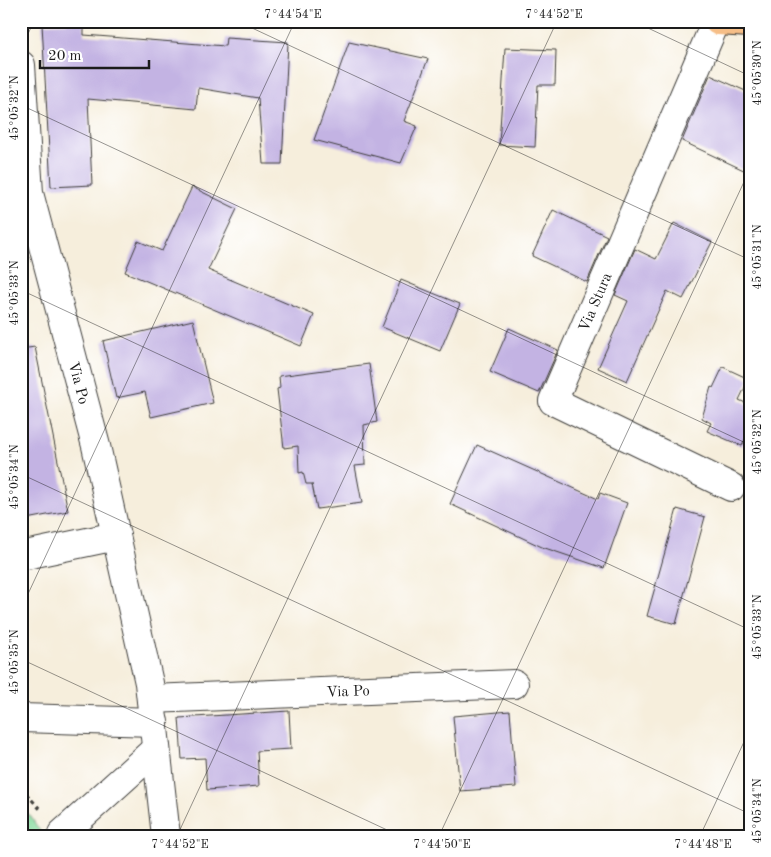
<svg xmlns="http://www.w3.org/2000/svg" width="771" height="857" font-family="'Old Standard TT',serif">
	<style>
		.grass { fill: #84d99c; stroke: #507a5c }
		.building { fill: #c3b3e3 }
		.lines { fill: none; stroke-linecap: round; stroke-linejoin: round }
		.minor-casing { stroke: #3d3c39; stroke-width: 30 }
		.major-casing { stroke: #3d3c39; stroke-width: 30 }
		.path { stroke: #3d3c39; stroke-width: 3; stroke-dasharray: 4 4; stroke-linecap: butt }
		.minor { stroke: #fff; stroke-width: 28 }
		.major { stroke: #f6be87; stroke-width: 28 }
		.ticks { fill: none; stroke: #1c1c1c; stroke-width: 1; stroke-opacity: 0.45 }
		.labels { text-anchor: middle; stroke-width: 4; stroke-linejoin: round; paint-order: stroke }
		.street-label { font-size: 15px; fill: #1c1c1c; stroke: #fff }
		.neatline { fill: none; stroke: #1c1c1c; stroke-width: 2 }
		.ticks-label { font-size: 12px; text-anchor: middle; fill: #1c1c1c }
	</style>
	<rect width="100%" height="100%" fill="#fff"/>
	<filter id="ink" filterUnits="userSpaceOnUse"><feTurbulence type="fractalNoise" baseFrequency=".02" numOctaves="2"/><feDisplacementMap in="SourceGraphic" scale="10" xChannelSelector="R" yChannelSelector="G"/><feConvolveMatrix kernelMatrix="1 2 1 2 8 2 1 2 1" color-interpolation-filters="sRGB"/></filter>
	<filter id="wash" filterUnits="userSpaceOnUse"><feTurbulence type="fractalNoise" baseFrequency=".0096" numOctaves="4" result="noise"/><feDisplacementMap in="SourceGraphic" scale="20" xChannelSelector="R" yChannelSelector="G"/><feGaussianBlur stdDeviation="1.12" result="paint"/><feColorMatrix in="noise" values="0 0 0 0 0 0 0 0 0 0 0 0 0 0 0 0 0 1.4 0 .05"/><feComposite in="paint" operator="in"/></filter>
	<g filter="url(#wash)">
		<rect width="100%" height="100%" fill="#f6eedc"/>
		<path class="grass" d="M21,806L31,817L43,836H21Z"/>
		<g id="blocks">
			<g class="building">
				<path d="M84,22V35L225,46L226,38L288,42L282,164H263L258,98L198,88L196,109L88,99L92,185L51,187L42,24Z"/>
				<path d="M349,42L428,59L404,121L417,126L401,163L314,140Z"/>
				<path d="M505,48L556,50L555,85H538L535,147L499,145Z"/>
				<path d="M710,75L750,93V173L682,141Z"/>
				<path d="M192,187L237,209L208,270L314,315L301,346L125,272L138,241L162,251Z"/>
				<path d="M553,210L607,236L587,282L532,256Z"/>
				<path d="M674,223L712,242L683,299L667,291L627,381L598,368L628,301L615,295L635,249L656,259Z"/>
				<path d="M401,280L460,304L440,351L382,327Z"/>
				<path d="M193,320L213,403L151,417L145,392L116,398L103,341Z"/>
				<path d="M509,328L558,350L539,393L490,372Z"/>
				<path d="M35,347L68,511L21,520V349Z"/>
				<path d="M369,364L377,422L364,425L365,465L355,466L362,503L317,509L312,484H306L303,472L299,473L298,446L284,448L277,389L280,388L279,376Z"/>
				<path d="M723,367L749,379L739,400L750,405V429L742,446L707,431L711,423L702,418L711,387L713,388Z"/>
				<path d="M477,445L598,499L600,493L627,503L604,568L542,547L450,504Z"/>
				<path d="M677,509L705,517L676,624L647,616Z"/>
				<path d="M289,711L291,749L257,751L259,786L207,790L205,758L182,759L179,718Z"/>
				<path d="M510,711L516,787L460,791L453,716Z"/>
			</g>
		</g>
	</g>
	<g filter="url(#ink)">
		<use href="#blocks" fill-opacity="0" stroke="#3d3c39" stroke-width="1"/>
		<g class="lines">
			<g class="minor-casing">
				<g id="minor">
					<path d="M716,21L553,401L731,487"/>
					<path d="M21,65L29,193L96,446L149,683L166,836"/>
					<path d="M21,556L116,536"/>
					<path d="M151,699L514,684"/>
					<path d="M21,718L154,722"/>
					<path d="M62,834L156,749"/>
				</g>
			</g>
			<g class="major-casing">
				<path id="major" d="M718,21L750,23"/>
			</g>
			<path class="path" d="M21,788L41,810"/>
			<use href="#minor" class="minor"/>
			<use href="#major" class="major"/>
		</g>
	</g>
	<path class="ticks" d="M237,21L750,260M633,21L750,76M21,49L34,21M21,105L750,445M21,290L750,630M21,474L750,814M21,609L295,21M21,659L400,836M177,836L557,21M439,836L750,169M700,836L750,729"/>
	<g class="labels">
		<g class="street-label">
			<text transform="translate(595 302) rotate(-67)" y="5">Via Stura</text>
			<text transform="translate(79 383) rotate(75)" y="5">Via Po</text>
			<text transform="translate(348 691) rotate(-2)" y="5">Via Po</text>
		</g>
	</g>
	<rect width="771" height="857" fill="none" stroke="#fff" stroke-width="55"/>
	<path d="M40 60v8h109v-8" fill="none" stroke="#1c1c1c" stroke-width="2.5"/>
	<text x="48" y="60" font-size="15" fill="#1c1c1c" stroke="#ffffff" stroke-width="4" paint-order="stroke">20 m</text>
	<rect x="28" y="28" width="716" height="802" class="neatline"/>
	<g class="ticks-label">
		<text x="293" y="18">7°44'54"E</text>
		<text x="554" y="18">7°44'52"E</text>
		<text transform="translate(757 73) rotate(-90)" y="4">45°05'30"N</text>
		<text transform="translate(14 108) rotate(-90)" y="4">45°05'32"N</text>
		<text transform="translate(757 257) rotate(-90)" y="4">45°05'31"N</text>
		<text transform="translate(14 293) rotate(-90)" y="4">45°05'33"N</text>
		<text transform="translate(757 442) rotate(-90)" y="4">45°05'32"N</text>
		<text transform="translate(14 477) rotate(-90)" y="4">45°05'34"N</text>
		<text transform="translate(757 627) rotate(-90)" y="4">45°05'33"N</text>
		<text transform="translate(14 662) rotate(-90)" y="4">45°05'35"N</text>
		<text transform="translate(757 811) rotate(-90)" y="4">45°05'34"N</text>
		<text x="180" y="848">7°44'52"E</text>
		<text x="442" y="848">7°44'50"E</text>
		<text x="703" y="848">7°44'48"E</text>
	</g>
</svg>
